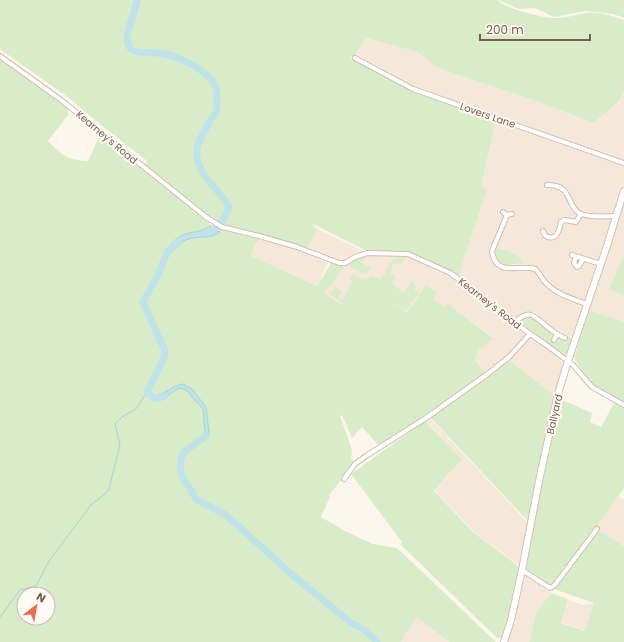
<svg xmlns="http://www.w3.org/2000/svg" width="624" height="642" font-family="Poppins,sans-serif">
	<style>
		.residential { fill: #f5e8da }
		.green { fill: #d8ecc9; fill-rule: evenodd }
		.water { fill: #bfe3e8; stroke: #a5d3da }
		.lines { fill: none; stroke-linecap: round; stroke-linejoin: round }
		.stream { stroke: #a5d3da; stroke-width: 1 }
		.river { stroke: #bfe3e8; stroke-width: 7 }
		.street-casing { stroke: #d1beb0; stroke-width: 6 }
		.secondary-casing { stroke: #d6c0b0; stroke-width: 8 }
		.street { stroke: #fff; stroke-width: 4 }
		.secondary { stroke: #fff; stroke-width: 6 }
		.labels { text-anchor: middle; stroke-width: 4; stroke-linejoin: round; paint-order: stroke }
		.street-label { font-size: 10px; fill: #7a5c4d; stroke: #fffaf3 }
	</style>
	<rect width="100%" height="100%" fill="#fdf6ec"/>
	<g class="residential">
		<path d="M366,38L418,52L438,68L536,101L593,123L619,103L624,91V159L428,92L414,86L356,54Z"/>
		<path d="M496,120L624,165V185L572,338L553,328L536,313L527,312L515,318L459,275L487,190L481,187Z"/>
		<path d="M624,203V255L609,289L624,296V322L589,310Z"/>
		<path d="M317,229L356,247L364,252L354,254L347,260H337L308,248Z"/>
		<path d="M258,239L298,250L328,263L317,286L251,256Z"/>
		<path d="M368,254L409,257L436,271L448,276L461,283L527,336L509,354L485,373L475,360L479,350L493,337L447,303L444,308L433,299L426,285L407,312L395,304L403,292L376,287L364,278L341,305L325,293L344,267L355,259Z"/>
		<path d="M529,337L543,346L563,363L556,397L508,359Z"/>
		<path d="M429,417L529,524L521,567L474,532L435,491L462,459L425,420Z"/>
		<path d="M618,496L624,499V546L595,528Z"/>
		<path d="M523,573L551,593L536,613L529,642H508Z"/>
		<path d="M568,600L583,605L594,603L586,631L561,622Z"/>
		<path d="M417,617L449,642H401Z"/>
	</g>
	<g class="green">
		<path d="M0,0H497C504,8 546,19 556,18C567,18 577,14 587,13C600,12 612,16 624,20V91L619,102L593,123L536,101L438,68L418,52L366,38L356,54L350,58L411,90L465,110L496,120L481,187L487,190L459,275L447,269L409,252L365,250L311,223L317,229L308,248L228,226L213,219L145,166L147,161L101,125L69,98L0,49Z"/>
		<path d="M499,0H624V18L613,14L586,11L554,17L535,8L518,9Z"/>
		<path d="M0,59L68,109V115L48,141C62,155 67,160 88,161L100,135L210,224L221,230L258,239L251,256L317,286L332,262L344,267L325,293L341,305L343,303L330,294L336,287L341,292L338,298L342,300L353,282L350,279L353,274L362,280L364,277L368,280L370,276L376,277L380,280L394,258L404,257L405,259L401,264L393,263L390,273L395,276L392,283L403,293L412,281L415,284V291L419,292L406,310L396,304L397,302L395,304L407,312L426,285L437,293L433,299L444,307L447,303L493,338L479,350L475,360L485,373L382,445L379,446L362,427L352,438L342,415L340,416L352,450L351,458L354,464L329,495L330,497L321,517L345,531L373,544L397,548L496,642H449L417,617L401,642H0ZM24,594H48V618H24Z"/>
		<path d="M495,248C506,250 518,253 524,263L504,265C498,261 495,256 495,248Z"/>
		<path d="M366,255L365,260L363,259L361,262L369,267H371L365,275L357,271L349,265L355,259Z"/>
		<path d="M624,255V296L609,289Z"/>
		<path d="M589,310L624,322V403C615,398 599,391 591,384C584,376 580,367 574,358Z"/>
		<path d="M529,316L536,320L553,334L554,336L553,340L556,341L559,337L566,339L567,336L573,339L567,353L566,354L562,353L527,328L520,320Z"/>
		<path d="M508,359L556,397L528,521L430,417L486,379Z"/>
		<path d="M560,399L592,413L590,422L601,427L615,401L624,406V488L595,528L624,546V642H529L536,613L551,593L568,599L561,623L585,631L594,603L551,588L523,571Z"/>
		<path d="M425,421L462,459L434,491L473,532L521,568L504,638H497L400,544L402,542L351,474Z"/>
	</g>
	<g class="water">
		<path d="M210,226L220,232C205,243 190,230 175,249L170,246C182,228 196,236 210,226Z"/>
		<path d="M183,384L192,389L206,407L209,433L205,440L200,443L198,441L203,437L205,432L203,409L186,390C175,383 168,401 157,401V395C167,393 173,385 183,384Z"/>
	</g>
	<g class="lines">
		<path class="stream" d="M0,617L20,590L36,586L49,561L91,505L105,494L109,489L120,445L115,424L122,417L136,409L147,392"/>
		<g class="river">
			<path d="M137,0C136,13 124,32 128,44C129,48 133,51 137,52C145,53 155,52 164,54C179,56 208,71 215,85C217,92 218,106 216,112C214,116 211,119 209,123C202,135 193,148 198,162C203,180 221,191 229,207C226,217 218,229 208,233"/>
			<path d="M165,396L154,399L147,392L164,358L165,351L143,302L157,277L167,253L178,242"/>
			<path d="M206,436L185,451L181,458L180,467L182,476L196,499L226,515L286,569"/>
			<path d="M290,573L350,622L366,631L377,642"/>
		</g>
		<g class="street-casing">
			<g id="street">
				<path d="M0,56L61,100L206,217L222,227L259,236L297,247L339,263H345L355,257L367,253L408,254L450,273L467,285L530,334L545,344L573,365L592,387L624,405"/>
				<path d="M355,58L413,89L624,163"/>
				<path d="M547,185C574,185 565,206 581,214C591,218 605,216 616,216"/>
				<path d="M503,212L507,215L512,214"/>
				<path d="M507,215L492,251C496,278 518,264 535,269C539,272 541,277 544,281C555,294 571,298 586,304"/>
				<path d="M543,231C545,239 555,240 558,232C560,229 560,225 561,222L564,220L576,222L581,214"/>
				<path d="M572,255L601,264"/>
				<path d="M576,257L574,263L577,267L579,266L583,259"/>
				<path d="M515,322C529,309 533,315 545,325C551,330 557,335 565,338"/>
				<path d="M554,340L557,334"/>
				<path d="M344,479L355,464L366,456L426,418L489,373L509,357L530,334"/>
				<path d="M522,570L550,588L554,586L597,529"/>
			</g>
		</g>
		<g class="secondary-casing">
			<path id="secondary" d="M504,642L511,620L522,570L539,481L558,394L568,361L606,249L624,191"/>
		</g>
		<use href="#street" class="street"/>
		<use href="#secondary" class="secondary"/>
	</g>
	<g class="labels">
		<g class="street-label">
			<text transform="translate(488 115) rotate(19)" y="4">Lovers Lane</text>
			<text transform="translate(107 137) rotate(40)" y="4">Kearney's Road</text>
			<text transform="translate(490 303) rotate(38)" y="4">Kearney's Road</text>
			<text transform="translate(554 414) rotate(-77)" y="4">Ballyard</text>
		</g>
	</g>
	<g transform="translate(36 606) rotate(31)"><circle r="19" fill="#fffaf3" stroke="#cabbb1"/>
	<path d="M0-3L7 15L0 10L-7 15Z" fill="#e76f51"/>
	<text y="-6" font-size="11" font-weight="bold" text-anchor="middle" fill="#7a5c4d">N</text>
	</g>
	<path d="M480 34v6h110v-6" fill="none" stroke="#7a5c4d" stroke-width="2"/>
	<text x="486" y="34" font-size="12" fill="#7a5c4d" stroke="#fffaf3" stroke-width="3" paint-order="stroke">200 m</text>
</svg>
